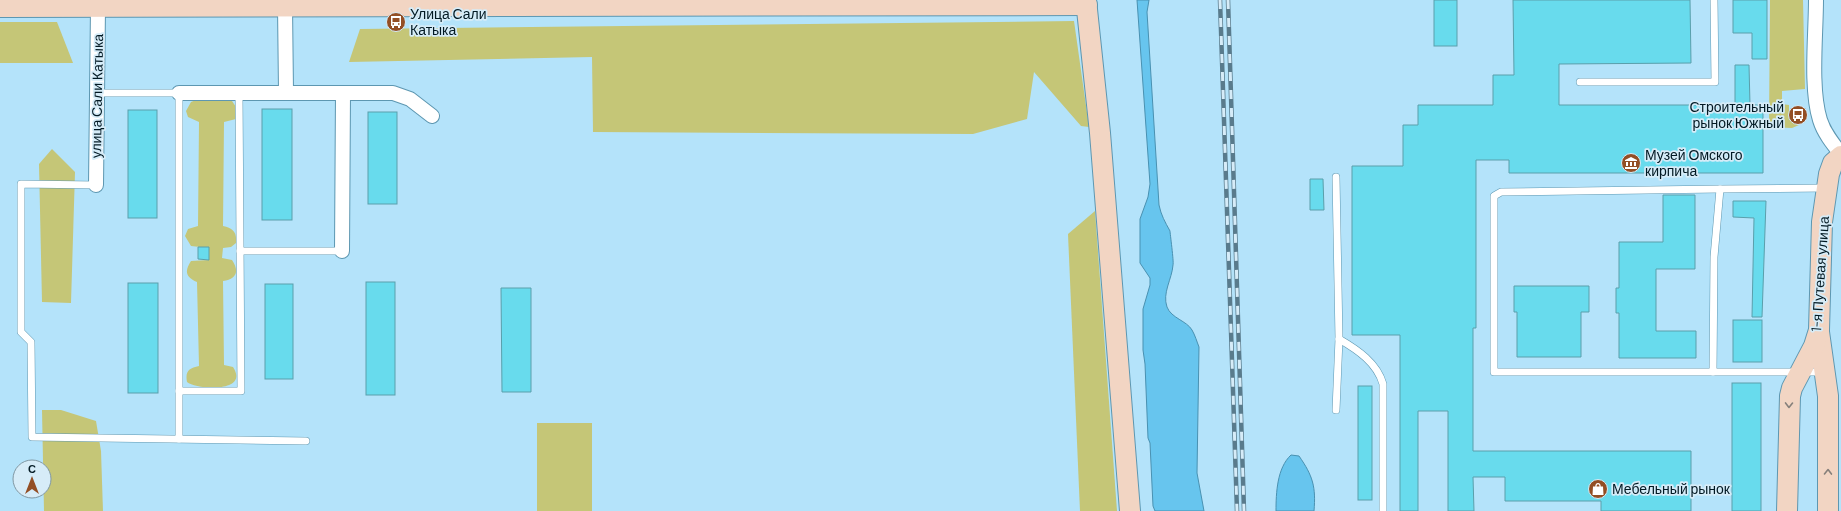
<svg xmlns="http://www.w3.org/2000/svg" width="1841" height="511" font-family="Barlow,sans-serif">
	<style>
		.green { fill: #c5c677 }
		.water { fill: #67c5ee; stroke: #4991b1 }
		.building { fill: #68dbed; stroke: #5a9fab }
		.lines { fill: none; stroke-linecap: round; stroke-linejoin: round }
		.lane-casing { stroke: #5d97b1; stroke-width: 8 }
		.street-casing { stroke: #5d97b1; stroke-width: 16 }
		.secondary-casing { stroke: #5d97b1; stroke-width: 22 }
		.lane { stroke: #fff; stroke-width: 7 }
		.street { stroke: #fff; stroke-width: 14 }
		.secondary { stroke: #f2d5c3; stroke-width: 20 }
		.rail-casing { stroke: #597b8c; stroke-width: 4.5 }
		.rail { stroke: #d6ecf8; stroke-width: 3; stroke-dasharray: 9; stroke-linecap: butt }
		.oneway { stroke: #86807b }
		.labels { text-anchor: middle; stroke-width: 3.5; stroke-linejoin: round; paint-order: stroke }
		.poi-label { font-size: 14px; fill: #021923; stroke: #d6ecf8; text-anchor: start }
		.street-label { font-size: 14px; fill: #021923; stroke: #d6ecf8 }
	</style>
	<rect width="100%" height="100%" fill="#b4e3fa"/>
	<g class="green">
		<path d="M1770,0H1803L1805,89L1782,91V104L1789,105V120L1799,121V125L1792,128L1769,127Z"/>
		<path d="M1074,21L1089,127L1081,126L1034,72L1027,119L973,134L593,132L592,57L349,62L360,29Z"/>
		<path d="M0,22H57L73,63H0Z"/>
		<path d="M196,100L232,101L236,107V119L224,122L223,226C233,228 237,232 236,243L231,247L223,248L222,258L232,260C240,272 236,279 223,281L224,365L233,367C250,393 197,390 187,382C185,371 189,368 199,366L197,282C186,277 184,272 191,261L209,260V248L191,246L185,236L188,229L198,226L199,122L188,117L186,111L191,102Z"/>
		<path d="M52,149L75,172L71,303L42,302L39,164Z"/>
		<path d="M1095,211L1117,511H1080L1068,234Z"/>
		<path d="M42,410H61L96,421L101,451L103,511H44Z"/>
		<rect x="537" y="423" width="55" height="88"/>
	</g>
	<g class="water">
		<path d="M1137,0H1149L1147,12L1159,205C1161,215 1165,222 1170,231C1170,233 1174,262 1173,265C1172,279 1162,293 1167,307C1171,318 1187,321 1192,330C1195,335 1197,342 1199,347L1197,473L1204,511H1155L1153,506L1150,443L1148,438L1145,364L1143,350V309L1150,285V278L1140,263V219L1148,197L1150,184Z"/>
		<path d="M1291,455L1299,456C1313,476 1316,487 1314,511H1276C1276,493 1277,468 1291,455Z"/>
	</g>
	<g class="building">
		<rect x="1434" y="0" width="23" height="46"/>
		<path d="M1513,0H1690L1691,63L1559,64V105H1735V65H1749L1750,105H1763V173H1509V160H1476V328H1473V451H1691V511H1601V501H1505V477H1473L1474,511H1448V411H1418V511H1400V335H1352V166H1403V125H1418V105H1493V75H1514Z"/>
		<path d="M1733,0H1767V59H1752V33H1733Z"/>
		<rect x="262" y="109" width="30" height="111"/>
		<rect x="128" y="110" width="29" height="108"/>
		<rect x="368" y="112" width="29" height="92"/>
		<path d="M1310,179H1323L1324,210H1310Z"/>
		<path d="M1663,195H1695V269H1656V331H1696V358H1619V313H1616V288H1619V242H1663Z"/>
		<path d="M1733,201H1766L1762,317H1752L1754,218L1733,217Z"/>
		<path d="M198,247H209V260L198,259Z"/>
		<rect x="366" y="282" width="29" height="113"/>
		<rect x="128" y="283" width="30" height="110"/>
		<rect x="265" y="284" width="28" height="95"/>
		<path d="M1514,286H1589V312H1581V357H1517V312H1514Z"/>
		<path d="M501,288H531V392H502Z"/>
		<rect x="1733" y="320" width="29" height="42"/>
		<rect x="1732" y="383" width="29" height="128"/>
		<rect x="1358" y="386" width="14" height="114"/>
	</g>
	<g class="lines">
		<g class="lane-casing">
			<g id="lane">
				<path d="M1580,82H1715L1714,0"/>
				<path d="M97,93H179V439"/>
				<path d="M1336,177L1339,339L1336,410"/>
				<path d="M96,185L21,184V332L31,342L32,437L306,441"/>
				<path d="M1720,189L1501,192L1494,196V372H1824"/>
				<path d="M240,251H342"/>
				<path d="M1339,339C1358,350 1377,363 1383,384V511"/>
				<path d="M1713,372L1714,257L1720,189L1825,188"/>
				<path d="M179,391H241L239,93"/>
			</g>
		</g>
		<g class="street-casing">
			<g id="street">
				<path d="M1816,0C1816,35 1810,88 1820,120C1824,133 1833,144 1841,154"/>
				<path d="M285,6L286,92"/>
				<path d="M179,93H393L410,99L432,116"/>
				<path d="M96,185L98,7"/>
				<path d="M342,251L343,93"/>
			</g>
		</g>
		<g class="secondary-casing">
			<g id="secondary">
				<path d="M1086,0L1100,133L1130,511"/>
				<path d="M0,7L1087,5"/>
				<path d="M1819,332L1828,396V511"/>
				<path d="M1787,511L1790,396L1792,388L1814,346L1819,330L1822,222L1829,174L1833,163L1841,156"/>
			</g>
		</g>
		<use href="#lane" class="lane"/>
		<use href="#street" class="street"/>
		<use href="#secondary" class="secondary"/>
		<g class="rail-casing">
			<g id="rail">
				<path d="M1220,0L1237,511"/>
				<path d="M1228,0L1244,511"/>
			</g>
		</g>
		<use href="#rail" class="rail"/>
	</g>
	<defs><path id="oneway-chevron" d="M-2-3.5L2.5 0L-2 3.5" fill="none" stroke-width="1.6" stroke-linecap="round" stroke-linejoin="round"/></defs>
	<g class="oneway">
		<use href="#oneway-chevron" transform="translate(1789 405) rotate(91)"/>
		<use href="#oneway-chevron" transform="translate(1828 472) rotate(-89)"/>
	</g>
	<defs>
		<g id="bus-disc" transform="scale(1)"><circle r="9.5" fill="#934e24" stroke="#d6ecf8"/><path d="M-5-6H5V4H4V6H2V4H-2V6H-4V4H-5ZM-3.5-4V0h7V-4ZM-3.5 1.2v1.5H-2V1.2ZM2 1.2v1.5H3.5V1.2Z" fill="#fff"/></g>
		<g id="museum-disc" transform="scale(1)"><circle r="9.5" fill="#934e24" stroke="#d6ecf8"/><path d="M0-6L6-3V-2H-6V-3ZM-5-1h2V3h-2ZM-1-1h2V3h-2ZM3-1h2V3H3ZM-6 4H6V6H-6Z" fill="#fff"/></g>
		<g id="shop-disc" transform="scale(1)"><circle r="9.5" fill="#934e24" stroke="#d6ecf8"/><path d="M-5-2.5h2.3a2.7 3.5 0 0 1 5.4 0H5L5.5 6h-11ZM-1.5-2.5h3a1.5 2.3 0 0 0-3 0Z" fill="#fff"/></g>
	</defs>
	<g fill-rule="evenodd">
		<use href="#bus-disc" x="396" y="22"/>
		<use href="#bus-disc" x="1798" y="115"/>
		<use href="#museum-disc" x="1631" y="163"/>
		<use href="#shop-disc" x="1598" y="489"/>
	</g>
	<g class="labels">
		<g class="poi-label">
			<text x="410" y="19">Улица Сали<tspan x="410" dy="16">Катыка</tspan></text>
			<text x="1784" y="112" text-anchor="end">Строительный<tspan x="1784" dy="16">рынок Южный</tspan></text>
			<text x="1645" y="160">Музей Омского<tspan x="1645" dy="16">кирпича</tspan></text>
			<text x="1612" y="494">Мебельный рынок</text>
		</g>
		<g class="street-label">
			<text transform="translate(97 96) rotate(-89)" y="5">улица Сали Катыка</text>
			<text transform="translate(1820 274) rotate(-86)" y="5">1-я Путевая улица</text>
		</g>
	</g>
	<g transform="translate(32 479)"><circle r="19" fill="#d6ecf8" stroke="#8198a3"/>
	<path d="M0-3L7 15L0 10L-7 15Z" fill="#934e24"/>
	<text y="-6" font-size="11" font-weight="bold" text-anchor="middle" fill="#021923">С</text>
	</g>
</svg>
